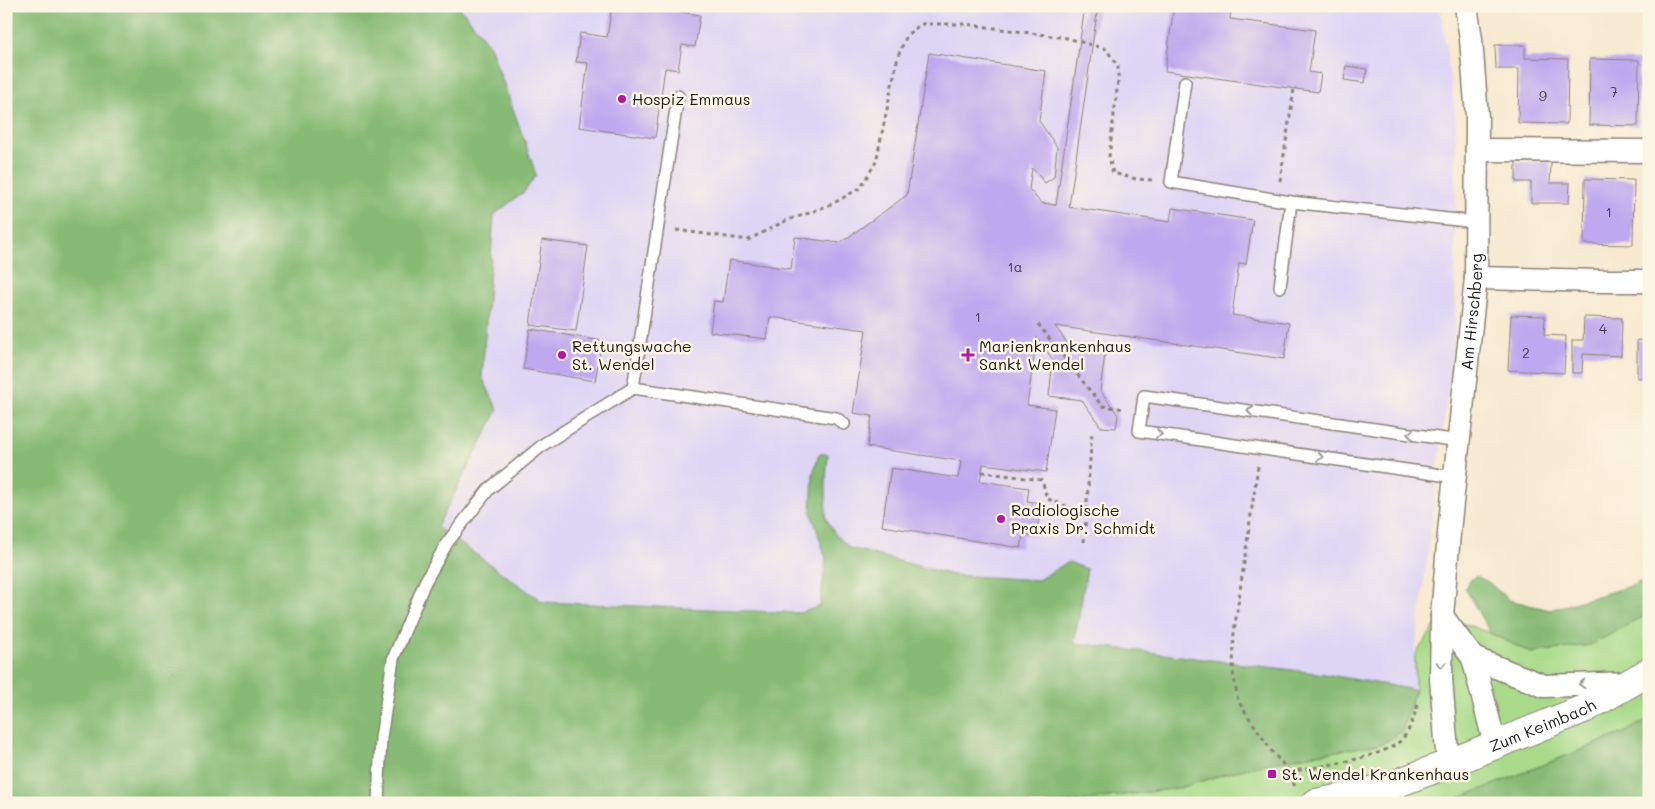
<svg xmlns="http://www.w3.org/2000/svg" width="1655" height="809" font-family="Mali,sans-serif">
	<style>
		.built { fill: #ded5f5 }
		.green { fill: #a8da89; stroke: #627b52 }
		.forest { fill: #86ba75; stroke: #516b48 }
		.building { fill: #bfa8ef }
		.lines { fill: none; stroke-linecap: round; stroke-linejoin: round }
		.lane-casing { stroke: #8a8276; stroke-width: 14 }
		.street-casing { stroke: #8a8276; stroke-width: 25 }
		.secondary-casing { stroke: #8a8276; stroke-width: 30 }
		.path { stroke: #8a8276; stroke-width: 3; stroke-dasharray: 4 4; stroke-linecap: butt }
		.lane { stroke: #fff; stroke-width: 11 }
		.street { stroke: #fff; stroke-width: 22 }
		.secondary { stroke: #fff; stroke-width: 28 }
		.oneway { stroke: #999 }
		.poi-dot { fill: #b5179e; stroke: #fcf5e5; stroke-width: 2 }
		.labels { text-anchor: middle; stroke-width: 5; stroke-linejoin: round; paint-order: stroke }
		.number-label { font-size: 14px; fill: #453f51 }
		.poi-label { font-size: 16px; fill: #1c1c1c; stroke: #fcf5e5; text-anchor: start }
		.street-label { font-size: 16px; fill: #1c1c1c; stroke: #fcf5e5 }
	</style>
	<rect width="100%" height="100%" fill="#fcf5e5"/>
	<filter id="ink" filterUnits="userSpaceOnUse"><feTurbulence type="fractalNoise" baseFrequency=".02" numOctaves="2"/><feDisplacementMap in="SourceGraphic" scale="10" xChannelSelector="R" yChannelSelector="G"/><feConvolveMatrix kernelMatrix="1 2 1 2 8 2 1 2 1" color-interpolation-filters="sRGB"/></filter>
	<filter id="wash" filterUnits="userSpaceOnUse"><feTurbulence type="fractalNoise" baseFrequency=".0096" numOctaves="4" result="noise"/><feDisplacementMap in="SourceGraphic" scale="20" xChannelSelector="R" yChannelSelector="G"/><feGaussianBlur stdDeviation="1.12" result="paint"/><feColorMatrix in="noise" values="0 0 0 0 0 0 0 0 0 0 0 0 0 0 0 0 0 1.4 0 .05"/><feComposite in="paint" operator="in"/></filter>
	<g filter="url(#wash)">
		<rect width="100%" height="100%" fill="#f7e9d1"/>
		<path class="built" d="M459,6H1440L1456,120L1455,333L1415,655V690L1324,674L1073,643L1068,562L1039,580L952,575L850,548L835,534L826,518V478L828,454L811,512L826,558L820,606L801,613L543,602L437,527L498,410L482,377L494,215L525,191L536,175L529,153L490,46Z"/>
		<path class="green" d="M1649,614V718L1626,732L1447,803H1061L1180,788L1231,772L1298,757L1382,744L1415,690V655L1442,616L1490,633L1531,653L1590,645Z"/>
		<g class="forest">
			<path d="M6,6H459L490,46L529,153L536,175L525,191L494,215L482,377L498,410L437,527L543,602L800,613L820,606L826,558L811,512L813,474L819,454H828L826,479V518L835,534L850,548L952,575L1038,580L1068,562L1087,569L1074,643L1324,674L1415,690L1402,732L1382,744L1298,757L1231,772L1180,788L1061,803H6Z"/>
			<path d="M1476,576L1488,582L1509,600L1550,610L1634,585L1649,577V614L1590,645L1531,653L1490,633L1465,588L1469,581Z"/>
			<path d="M1649,718V803H1447L1626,732Z"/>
		</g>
		<g id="blocks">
			<g class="building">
				<path d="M612,6H641L700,15L695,47L682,45L678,70L665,68L655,138L579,127L588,63L576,62L580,33L607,37Z"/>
				<path d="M1085,6H1098L1069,207L1170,222L1172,208L1253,220L1246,264L1239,263L1232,315L1289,323L1284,359L1055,326L1072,350L1105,354L1100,390L1118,415L1116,428L1101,427L1082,400L1049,396L1053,360L1037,337L1027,405L1055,409L1046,472L983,464L980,481L1029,488L1027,501L1041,503L1036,536L1023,534L1021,548L882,526L891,468L958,478L961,461L867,447L872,416L853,413L866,330L770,317L767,339L710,332L714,301L723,302L729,260L791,269L795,237L840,243L907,195L929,53L1046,71L1039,121L1057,147L1054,177L1045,183L1032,168L1029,189L1041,203L1056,205Z"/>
				<path d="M1174,6H1231L1230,19L1315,30L1309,72L1321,74L1318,92L1165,71Z"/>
				<path d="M1495,45H1525V58L1568,59L1567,124L1518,123L1519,69H1496Z"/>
				<path d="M1590,59L1639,60L1638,126L1589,125Z"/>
				<path d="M1346,66L1367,69L1365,83L1344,80Z"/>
				<path d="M1516,162H1551L1550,183H1570L1569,203H1531V182H1516Z"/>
				<path d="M1585,179L1634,180L1633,245L1584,244Z"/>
				<path d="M542,240L588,246L576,331L530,325Z"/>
				<path d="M1511,315L1545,316L1544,335L1566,336L1564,373L1508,370Z"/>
				<path d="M1584,317L1622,318L1621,356L1583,354L1582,373H1572V340H1583Z"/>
				<path d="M530,329L602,341L595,381L523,369Z"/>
				<path d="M1637,340L1649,341V378H1637Z"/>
			</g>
		</g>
	</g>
	<g filter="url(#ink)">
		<use href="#blocks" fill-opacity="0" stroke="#8a8276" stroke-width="1"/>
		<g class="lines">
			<g class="lane-casing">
				<g id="lane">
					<path d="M1185,82L1171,182L1291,202L1476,222"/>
					<path d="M1280,287L1291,202"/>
					<path d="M633,388L678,96"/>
					<path d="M1455,477L1139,431L1144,396L1459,441"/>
					<path d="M378,803L381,738L393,659L425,582L447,543L489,489L544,444L633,388L836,418L844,424"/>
				</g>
			</g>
			<g class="street-casing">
				<g id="street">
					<path d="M1477,150L1649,151"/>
					<path d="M1476,278L1600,281H1649"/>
					<path d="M1442,616L1473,658L1495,745"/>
					<path d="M1473,658L1544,686L1631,683"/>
					<path id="s1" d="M1448,764L1441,679L1442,616L1450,522L1476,278L1477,117L1471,39L1466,6"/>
				</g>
			</g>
			<g class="secondary-casing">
				<g id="secondary">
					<path id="s2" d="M1316,803L1353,796L1395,784L1448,764L1586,708L1649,672"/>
				</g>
			</g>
			<g class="path">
				<path d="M1280,181L1294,89"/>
				<path d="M676,230L748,240L785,221L809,213L834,203L860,188L876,162L898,56L907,35L921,24H965L1067,38L1106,49L1118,66V81L1109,157L1113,173L1136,179L1153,180"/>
				<path d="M1038,324L1102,406L1125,409"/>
				<path d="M1258,466L1234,632L1233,672L1238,701L1273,753L1290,772L1295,787"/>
				<path d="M982,472L1041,480C1045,486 1044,493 1048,499L1086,514"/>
				<path d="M1084,542L1092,433"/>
				<path d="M1290,772C1315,767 1381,758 1399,742C1410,733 1413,718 1418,704"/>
			</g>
			<use href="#lane" class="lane"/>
			<use href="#street" class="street"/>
			<use href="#secondary" class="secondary"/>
		</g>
		<defs><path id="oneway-chevron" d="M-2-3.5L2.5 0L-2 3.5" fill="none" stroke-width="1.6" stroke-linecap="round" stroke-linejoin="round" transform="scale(1.25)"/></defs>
		<g class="oneway">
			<use href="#oneway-chevron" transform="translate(1250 411) rotate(-172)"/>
			<use href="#oneway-chevron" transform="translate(1159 434) rotate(8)"/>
			<use href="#oneway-chevron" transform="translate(1410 434) rotate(-172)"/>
			<use href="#oneway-chevron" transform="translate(1320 457) rotate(8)"/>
			<use href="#oneway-chevron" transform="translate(1441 665) rotate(91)"/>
			<use href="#oneway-chevron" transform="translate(1582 684) rotate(178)"/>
		</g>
	</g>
	<g class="poi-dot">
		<circle cx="622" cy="99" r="5"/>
		<circle cx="562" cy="355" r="5"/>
		<path d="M965.5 347.5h5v5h5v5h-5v5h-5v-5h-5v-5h5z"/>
		<circle cx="1001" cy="519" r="5"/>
		<rect x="1267" y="769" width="10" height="10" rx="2.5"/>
	</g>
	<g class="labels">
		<g class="number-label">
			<text x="1614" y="97">7</text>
			<text x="1543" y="101">9</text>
			<text x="1609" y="217">1</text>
			<text x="1015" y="272">1a</text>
			<text x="978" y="322">1</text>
			<text x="1603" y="334">4</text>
			<text x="1526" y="358">2</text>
		</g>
		<g class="poi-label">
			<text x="632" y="105">Hospiz Emmaus</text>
			<text x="572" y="352">Rettungswache<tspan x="572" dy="18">St. Wendel</tspan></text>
			<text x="979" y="352">Marienkrankenhaus<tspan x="979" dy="18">Sankt Wendel</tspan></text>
			<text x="1011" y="516">Radiologische<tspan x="1011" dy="18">Praxis Dr. Schmidt</tspan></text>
			<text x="1282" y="780">St. Wendel Krankenhaus</text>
		</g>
		<g class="street-label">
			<text dy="6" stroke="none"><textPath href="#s1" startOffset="454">Am Hirschberg</textPath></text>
			<text dy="6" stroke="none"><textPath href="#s2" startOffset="240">Zum Keimbach</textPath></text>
		</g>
	</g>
	<rect width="1655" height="809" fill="none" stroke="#fcf5e5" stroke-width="25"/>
</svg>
